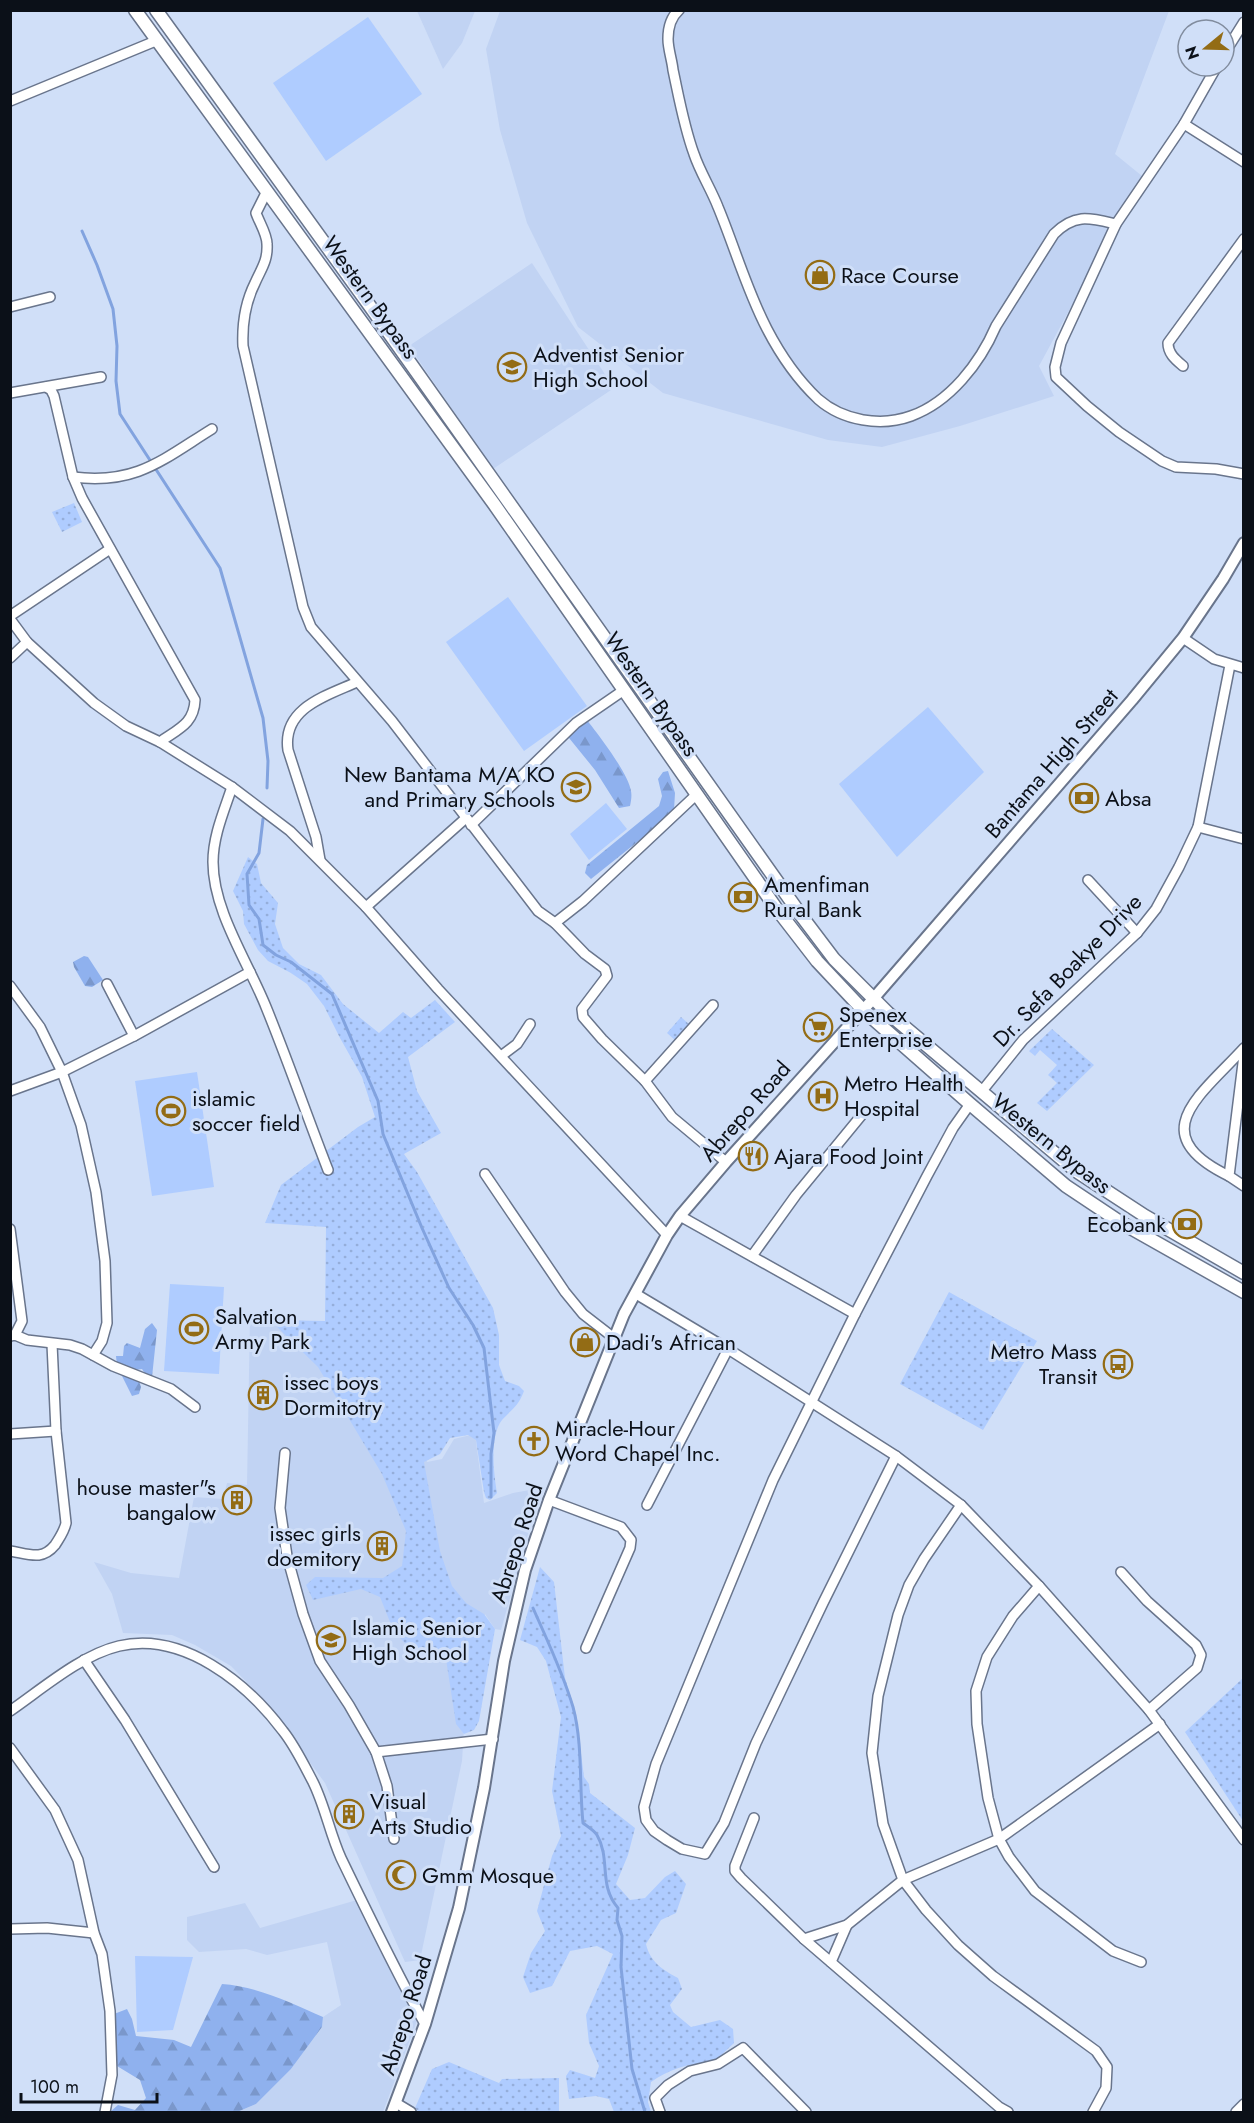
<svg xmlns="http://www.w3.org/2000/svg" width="1254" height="2123" font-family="Jost,sans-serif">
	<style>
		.built { fill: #c1d3f3 }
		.grass { fill: url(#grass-dots) }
		.forest { fill: url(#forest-firs) }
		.pitch { fill: #afccff }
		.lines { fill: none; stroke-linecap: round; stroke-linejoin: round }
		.stream { stroke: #82a3df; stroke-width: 3 }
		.minor-casing { stroke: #69758c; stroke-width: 12 }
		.major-casing { stroke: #69758c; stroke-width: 14 }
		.highway-casing { stroke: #69758c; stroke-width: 15 }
		.minor { stroke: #fff; stroke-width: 9 }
		.major { stroke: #fff; stroke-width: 10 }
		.highway { stroke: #fff; stroke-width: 12 }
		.labels { text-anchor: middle; stroke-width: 6; stroke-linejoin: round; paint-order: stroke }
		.poi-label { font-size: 22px; fill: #0b1018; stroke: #d0dff8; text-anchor: start }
		.street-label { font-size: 22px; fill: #0b1018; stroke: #d0dff8 }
	</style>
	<defs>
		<pattern id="grass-dots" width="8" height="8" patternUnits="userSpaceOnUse" patternTransform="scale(1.5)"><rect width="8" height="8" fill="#afccff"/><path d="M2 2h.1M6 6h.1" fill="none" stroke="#95aeda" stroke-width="1.8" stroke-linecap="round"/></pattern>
		<pattern id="forest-firs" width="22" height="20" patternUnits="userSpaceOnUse" patternTransform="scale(1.5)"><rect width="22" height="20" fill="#8fb1ee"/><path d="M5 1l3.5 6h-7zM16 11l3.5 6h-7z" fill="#7a97cb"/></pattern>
	</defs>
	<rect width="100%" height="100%" fill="#d0dff8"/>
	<g class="built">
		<path d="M417,11H475L462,43L443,69Z"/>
		<path d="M500,11H1169L1115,154L1142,176L1039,366L1054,396L960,426L882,447L828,440L663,393L578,327L527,223L500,130L486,49Z"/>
		<path d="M532,263L614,388L493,469L409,346Z"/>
		<path d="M250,1317L390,1327L423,1442L427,1462L442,1459L454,1439L475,1434L484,1503L513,1493L541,1488L501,1630L495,1629L485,1614L464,1728L462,1761L420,1960L405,1962L325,1783L265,1701L231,1666L195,1645L172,1635L123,1633L112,1594L94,1562L131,1573L179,1578L194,1497L223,1499L227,1483L247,1485Z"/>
		<path d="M357,1900L418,2018L383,2112H237L256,2104L291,2069L322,2027L323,2017L341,2005L327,1942L267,1955L246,1949L199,1952L187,1940V1917L245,1903L260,1928Z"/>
	</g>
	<g class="grass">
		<path d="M74,503L82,522L62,532L52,512Z"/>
		<path d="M248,857L257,864L261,883L278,903L275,924L283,948L299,964L321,975L343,1004L379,1033L403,1012L411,1018L435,1000L455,1022L408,1057L417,1091L441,1133L404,1154L417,1172L493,1308L499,1335V1365L505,1381L519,1386L524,1391C518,1407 512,1409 502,1420C489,1436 494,1475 497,1493L490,1500L486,1498L484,1492L476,1440L468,1435L450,1438L440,1454L424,1462L440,1551L452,1586L466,1603L484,1614L495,1629L479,1721L474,1730L464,1734L456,1724L446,1659L406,1644L394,1632L380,1597L361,1589L313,1600L306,1585L315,1577L383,1578L402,1566L406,1531L382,1474L318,1367L270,1320L325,1321L326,1227L265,1223L281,1185L358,1127L375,1117L362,1077L340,1038L324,1006L307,984L291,973L268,961L258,950L244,924L243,911L233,891Z"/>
		<path d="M681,1017L690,1025L676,1041L667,1033Z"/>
		<path d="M1052,1029L1094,1065L1047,1111L1037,1103L1057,1083L1048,1075L1057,1065L1040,1050L1035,1056L1029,1051Z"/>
		<path d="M949,1292L1037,1341L983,1430L900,1384Z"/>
		<path d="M540,1567L554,1582L565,1678L576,1714L584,1777L589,1784L590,1793L635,1828L628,1855L616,1884L630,1900L645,1898L665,1877L675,1871L686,1884L676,1913L661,1920L646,1944C650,1962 663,1970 678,1978L682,1989L670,2005L673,2012L691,2027L720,2020L733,2029L734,2043L713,2063C691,2062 669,2069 651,2082L648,2102L651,2112H614L609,2099L596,2096L569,2099L566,2076L570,2070L595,2078L599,2066L589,2043L586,2015L613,1954L597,1946L570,1951L552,1986L530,1993L523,1977L531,1953L545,1931L537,1911L552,1856L561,1836L552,1791L561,1717L546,1661L537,1647L520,1640Z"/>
		<path d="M1243,1678V1821L1185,1732Z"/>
		<path d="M449,2062L499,2083L502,2079L559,2078V2112H419L415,2108L432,2069Z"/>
	</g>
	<g class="forest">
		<path d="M582,714C595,730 628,772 631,791C632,796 631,801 630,806L619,808L595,770L565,733C568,724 572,716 582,714Z"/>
		<path d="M668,771L675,793L674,810L661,823L591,879L585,873L587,865L659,806L662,796L658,779L663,772Z"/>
		<path d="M84,956L88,957L103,980L92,987L85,986L74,967L73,962Z"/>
		<path d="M152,1323L157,1330L152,1377L146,1375L142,1369L135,1370L141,1387L139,1394L132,1396L117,1366L116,1356H123L124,1346L127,1343L140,1348L145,1329Z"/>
		<path d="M222,1984C256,1986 292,2003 323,2017L322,2027L291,2069L256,2104L237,2112H110L118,2105L135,2110L146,2098L140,2080L117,2066L112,2039L114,2014L127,2009L132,2019L136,2036L174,2040L191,2047Z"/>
	</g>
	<g class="pitch">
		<path d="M368,17L422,94L326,161L273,83Z"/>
		<path d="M508,597L587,706L524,751L446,642Z"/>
		<path d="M928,707L984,772L897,857L839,784Z"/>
		<path d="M606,803L627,829L589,860L570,834Z"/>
		<path d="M197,1072L214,1187L152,1196L135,1081Z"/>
		<path d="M170,1284L224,1287L219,1374L164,1371Z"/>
		<path d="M135,1956L193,1957L173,2030L137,2032Z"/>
	</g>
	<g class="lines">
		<g class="stream">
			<path d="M82,231L97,265L113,309L117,346L116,381L120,414L220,568L263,718L268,761L267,788"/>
			<path d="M263,819L259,853L247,874L249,905L259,919L263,945L276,955L291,962L332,994L378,1101L383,1134L422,1228L449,1288L473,1325L484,1348L494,1433L491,1454V1497"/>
			<path d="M533,1608C547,1640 563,1673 573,1707C583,1744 579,1785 583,1823C587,1826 594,1830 597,1835C611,1859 598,1885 618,1908L617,1920L622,1936L621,1967L632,2069L645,2112"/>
		</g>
		<g class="minor-casing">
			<g id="minor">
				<path d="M679,10C671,17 668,29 668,39C668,49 672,60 673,70C679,98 684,127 694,154C700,172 711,189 718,207C735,248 747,291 767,329C780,354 798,380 818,399C843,421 881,427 911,416C950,402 980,363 996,326L1054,234C1075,213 1090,218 1116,224"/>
				<path d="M1224,54L1244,22"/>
				<path d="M1217,66L1184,124L1116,224L1061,343L1055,367L1056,377L1087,406L1119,432L1162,461L1176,467L1216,469L1244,474"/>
				<path d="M10,101L158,40"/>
				<path d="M1184,124L1244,162"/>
				<path d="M267,191L256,213C259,222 267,234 267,244C268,261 261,269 255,283C245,303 242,324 243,346L303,607L311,627L392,721L538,911L555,923L583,901L697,794"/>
				<path d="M10,307L50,297"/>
				<path d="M1183,366C1176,360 1168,354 1168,343L1244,239"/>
				<path d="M46,387L51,390L54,396L73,477L82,498L195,700C194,724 178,729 160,742"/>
				<path d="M10,393L101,377"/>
				<path d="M73,477C136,485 162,460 212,429"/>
				<path d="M10,616L110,549"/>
				<path d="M10,619L27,642"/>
				<path d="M1183,638L1214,659L1244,668"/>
				<path d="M10,658L27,642L94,703L126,726L160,742L232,787L290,831L366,907L438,989L667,1235"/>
				<path d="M232,787C224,811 213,836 213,862C213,911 248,962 266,1007C288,1061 307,1116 328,1170"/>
				<path d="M471,825L576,723L624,690"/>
				<path d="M1198,827L1244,839"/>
				<path d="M320,860L316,837L288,750C282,708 326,696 357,682"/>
				<path d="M1088,880L1137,933"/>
				<path d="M366,907L466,818"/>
				<path d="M555,923L585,954L605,969L607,976L582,1009L583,1017L602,1039L645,1081L672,1117L726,1162"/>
				<path d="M107,984L134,1036"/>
				<path d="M10,986L40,1027L62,1072L81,1125L96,1192L105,1261L107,1323L102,1341L93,1355"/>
				<path d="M1244,1055L1229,1176L1244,1186"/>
				<path d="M501,1056L517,1044L530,1024"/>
				<path d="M645,1081L713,1005"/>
				<path d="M10,1091L62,1072L134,1036L250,972"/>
				<path d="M982,1091L1023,1040L1137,933L1156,909L1179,867L1198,827L1230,665"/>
				<path d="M485,1174L565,1292L583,1314L614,1338"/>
				<path d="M1229,1176C1142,1134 1201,1095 1244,1048"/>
				<path d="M680,1216L855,1314"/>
				<path d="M10,1229L22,1321L15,1335"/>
				<path d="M752,1256L796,1195L865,1111"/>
				<path d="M636,1294L728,1349L896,1456L961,1505L1039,1586L1149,1710L1244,1840"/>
				<path d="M10,1336L15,1335L27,1340L70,1345L82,1349L113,1366L171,1389L195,1407"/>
				<path d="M10,1434L56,1431"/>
				<path d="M285,1453L280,1508L287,1556L303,1614L320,1661L349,1705L376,1752L493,1739"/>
				<path d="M896,1456L823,1603L756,1743L724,1823L705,1854L682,1849L667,1840L654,1831L646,1820L644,1807L656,1764L773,1480L855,1314L927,1176L953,1128L970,1104"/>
				<path d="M549,1500L621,1527L631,1540L630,1548L586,1648"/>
				<path d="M647,1505L728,1349"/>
				<path d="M961,1505L924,1559L909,1585L898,1615L878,1696L872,1753L883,1824L903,1880L926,1910L958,1945L993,1976L1096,2051L1107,2067L1106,2088L1093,2112"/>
				<path d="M10,1551C29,1554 42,1561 55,1545C60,1537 64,1532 66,1523L56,1431L52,1344"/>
				<path d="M1121,1572L1147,1601L1196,1645L1201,1655L1197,1668L1149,1710"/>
				<path d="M1039,1586L1013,1616L987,1657L976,1691L977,1724L988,1798L999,1839L1009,1857L1035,1891L1113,1951L1141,1962"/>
				<path d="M84,1660L125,1720L214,1867"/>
				<path d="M10,1711C42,1689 81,1655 119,1646C183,1631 247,1683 283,1731C295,1746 304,1765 313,1782C325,1806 330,1834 341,1858C368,1914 395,1970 425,2024"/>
				<path d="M10,1748L55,1810L78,1860L94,1933L102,1954L110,2011L112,2075L105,2112"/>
				<path d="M376,1752L387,1786L394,1839"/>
				<path d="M754,1818L735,1866V1871L741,1878L804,1939L999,2107L1008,2112"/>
				<path d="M10,1929L47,1928L94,1933"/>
				<path d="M804,1939L847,1925L903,1880L999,1839L1160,1724"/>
				<path d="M831,1962L847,1925"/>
				<path d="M396,2103L411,2112"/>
				<path d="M660,2112L655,2098L668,2085L690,2071L718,2064L743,2048L806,2112"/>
				<path d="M1236,2112L1244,2104"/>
			</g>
		</g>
		<g class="major-casing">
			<path id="major" d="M392,2112L425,2024L459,1908L484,1788L504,1661L525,1570L549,1500L624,1314L667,1235L680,1216L726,1162L873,999L1132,700L1183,638L1223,579L1244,543"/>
		</g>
		<g class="highway-casing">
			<g id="highway">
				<path d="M135,10L494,504L776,908L817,961L863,1010L970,1104L1066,1186L1120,1222L1244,1292"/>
				<path d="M156,10L372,309L803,918L834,959L888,1013L1076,1171L1145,1216L1244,1273"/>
			</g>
		</g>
		<use href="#minor" class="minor"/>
		<use href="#major" class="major"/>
		<use href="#highway" class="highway"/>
	</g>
	<defs>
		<g id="shop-ring" transform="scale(1.5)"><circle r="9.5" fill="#d0dff8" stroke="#936c15" stroke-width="1.5"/><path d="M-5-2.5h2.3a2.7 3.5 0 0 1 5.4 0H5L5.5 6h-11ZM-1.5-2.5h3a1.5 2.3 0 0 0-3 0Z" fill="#936c15"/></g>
		<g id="school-ring" transform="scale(1.5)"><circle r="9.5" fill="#d0dff8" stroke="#936c15" stroke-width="1.5"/><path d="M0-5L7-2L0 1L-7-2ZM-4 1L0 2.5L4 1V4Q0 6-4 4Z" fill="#936c15"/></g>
		<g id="bank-ring" transform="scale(1.5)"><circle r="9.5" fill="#d0dff8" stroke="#936c15" stroke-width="1.5"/><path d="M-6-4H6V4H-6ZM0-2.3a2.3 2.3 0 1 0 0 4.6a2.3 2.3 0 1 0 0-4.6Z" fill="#936c15"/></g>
		<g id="supermarket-ring" transform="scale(1.5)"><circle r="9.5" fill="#d0dff8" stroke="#936c15" stroke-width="1.5"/><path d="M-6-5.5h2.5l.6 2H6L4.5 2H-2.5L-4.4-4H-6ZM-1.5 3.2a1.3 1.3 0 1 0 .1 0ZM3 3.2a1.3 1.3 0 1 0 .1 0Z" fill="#936c15"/></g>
		<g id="hospital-ring" transform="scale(1.5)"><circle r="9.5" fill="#d0dff8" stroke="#936c15" stroke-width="1.5"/><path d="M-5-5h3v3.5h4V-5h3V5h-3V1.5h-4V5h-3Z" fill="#936c15"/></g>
		<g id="stadium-ring" transform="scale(1.5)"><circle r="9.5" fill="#d0dff8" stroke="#936c15" stroke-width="1.5"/><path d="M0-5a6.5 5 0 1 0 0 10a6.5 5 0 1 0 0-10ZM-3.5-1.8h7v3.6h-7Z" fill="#936c15"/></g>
		<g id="restaurant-ring" transform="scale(1.5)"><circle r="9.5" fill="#d0dff8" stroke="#936c15" stroke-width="1.5"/><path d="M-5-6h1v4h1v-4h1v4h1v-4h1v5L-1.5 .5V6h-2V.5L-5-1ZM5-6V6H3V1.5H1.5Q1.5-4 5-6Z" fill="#936c15"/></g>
		<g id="bus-ring" transform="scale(1.5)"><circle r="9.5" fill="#d0dff8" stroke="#936c15" stroke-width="1.5"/><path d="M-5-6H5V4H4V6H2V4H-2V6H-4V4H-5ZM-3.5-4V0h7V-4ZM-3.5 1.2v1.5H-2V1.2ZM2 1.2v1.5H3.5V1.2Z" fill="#936c15"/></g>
		<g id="building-ring" transform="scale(1.5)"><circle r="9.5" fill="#d0dff8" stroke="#936c15" stroke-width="1.5"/><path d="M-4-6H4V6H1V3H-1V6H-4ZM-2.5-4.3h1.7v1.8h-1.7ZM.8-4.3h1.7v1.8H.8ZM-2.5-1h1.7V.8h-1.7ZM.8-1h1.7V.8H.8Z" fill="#936c15"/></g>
		<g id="church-ring" transform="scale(1.5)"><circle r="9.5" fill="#d0dff8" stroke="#936c15" stroke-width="1.5"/><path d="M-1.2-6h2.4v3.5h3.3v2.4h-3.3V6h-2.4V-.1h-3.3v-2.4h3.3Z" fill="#936c15"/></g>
		<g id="mosque-ring" transform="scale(1.5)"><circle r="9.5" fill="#d0dff8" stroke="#936c15" stroke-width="1.5"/><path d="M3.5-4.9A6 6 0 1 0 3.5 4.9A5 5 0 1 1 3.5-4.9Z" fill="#936c15"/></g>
	</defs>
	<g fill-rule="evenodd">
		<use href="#shop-ring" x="820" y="275"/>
		<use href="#school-ring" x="512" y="367"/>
		<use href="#school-ring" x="576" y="787"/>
		<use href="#bank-ring" x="1084" y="798"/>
		<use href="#bank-ring" x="743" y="897"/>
		<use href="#supermarket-ring" x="818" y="1027"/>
		<use href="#hospital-ring" x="823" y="1096"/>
		<use href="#stadium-ring" x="171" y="1111"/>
		<use href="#restaurant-ring" x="753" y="1156"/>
		<use href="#bank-ring" x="1187" y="1224"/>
		<use href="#stadium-ring" x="194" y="1329"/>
		<use href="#shop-ring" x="585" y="1342"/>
		<use href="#bus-ring" x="1118" y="1364"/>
		<use href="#building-ring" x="263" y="1395"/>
		<use href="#church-ring" x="534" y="1441"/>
		<use href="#building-ring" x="237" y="1500"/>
		<use href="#building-ring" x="382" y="1546"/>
		<use href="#school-ring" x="331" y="1640"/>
		<use href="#building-ring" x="349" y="1814"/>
		<use href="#mosque-ring" x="401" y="1875"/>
	</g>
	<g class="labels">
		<g class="poi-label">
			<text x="841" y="283">Race Course</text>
			<text x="533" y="362">Adventist Senior<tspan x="533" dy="25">High School</tspan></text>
			<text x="555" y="782" text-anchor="end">New Bantama M/A KO<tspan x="555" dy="25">and Primary Schools</tspan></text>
			<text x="1105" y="806">Absa</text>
			<text x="764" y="892">Amenfiman<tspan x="764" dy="25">Rural Bank</tspan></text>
			<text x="839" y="1022">Spenex<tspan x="839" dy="25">Enterprise</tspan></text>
			<text x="844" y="1091">Metro Health<tspan x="844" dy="25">Hospital</tspan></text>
			<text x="192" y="1106">islamic<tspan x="192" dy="25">soccer field</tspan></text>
			<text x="774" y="1164">Ajara Food Joint</text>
			<text x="1166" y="1232" text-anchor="end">Ecobank</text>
			<text x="215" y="1324">Salvation<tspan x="215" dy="25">Army Park</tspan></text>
			<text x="606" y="1350">Dadi's African</text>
			<text x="1097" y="1359" text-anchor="end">Metro Mass<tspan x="1097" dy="25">Transit</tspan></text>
			<text x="284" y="1390">issec boys<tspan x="284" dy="25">Dormitotry</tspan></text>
			<text x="555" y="1436">Miracle-Hour<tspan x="555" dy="25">Word Chapel Inc.</tspan></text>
			<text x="216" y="1495" text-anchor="end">house master"s<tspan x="216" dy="25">bangalow</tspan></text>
			<text x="361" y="1541" text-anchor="end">issec girls<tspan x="361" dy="25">doemitory</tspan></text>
			<text x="352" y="1635">Islamic Senior<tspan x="352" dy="25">High School</tspan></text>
			<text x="370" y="1809">Visual<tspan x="370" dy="25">Arts Studio</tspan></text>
			<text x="422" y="1883">Gmm Mosque</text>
		</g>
		<g class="street-label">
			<text transform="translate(371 297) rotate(54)" y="8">Western Bypass</text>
			<text transform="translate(652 694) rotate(55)" y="8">Western Bypass</text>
			<text transform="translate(1051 763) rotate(-49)" y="8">Bantama High Street</text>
			<text transform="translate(1067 970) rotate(-46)" y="8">Dr. Sefa Boakye Drive</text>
			<text transform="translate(745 1111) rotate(-49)" y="8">Abrepo Road</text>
			<text transform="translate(1052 1143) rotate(39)" y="8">Western Bypass</text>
			<text transform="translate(516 1543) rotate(-72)" y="8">Abrepo Road</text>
			<text transform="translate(405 2015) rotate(-72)" y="8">Abrepo Road</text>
		</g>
	</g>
	<rect width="1254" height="2123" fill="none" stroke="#0b1018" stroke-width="24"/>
	<g transform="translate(1206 48) rotate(251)"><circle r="28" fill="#d0dff8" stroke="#818c9e" stroke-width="1.5"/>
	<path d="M0-4.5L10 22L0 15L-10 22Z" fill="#936c15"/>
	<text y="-9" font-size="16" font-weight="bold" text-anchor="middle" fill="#0b1018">N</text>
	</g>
	<path d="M21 2093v9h136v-9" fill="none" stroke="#0b1018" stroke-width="3"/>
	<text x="30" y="2093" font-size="18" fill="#0b1018" stroke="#d0dff8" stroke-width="4.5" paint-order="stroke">100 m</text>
</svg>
